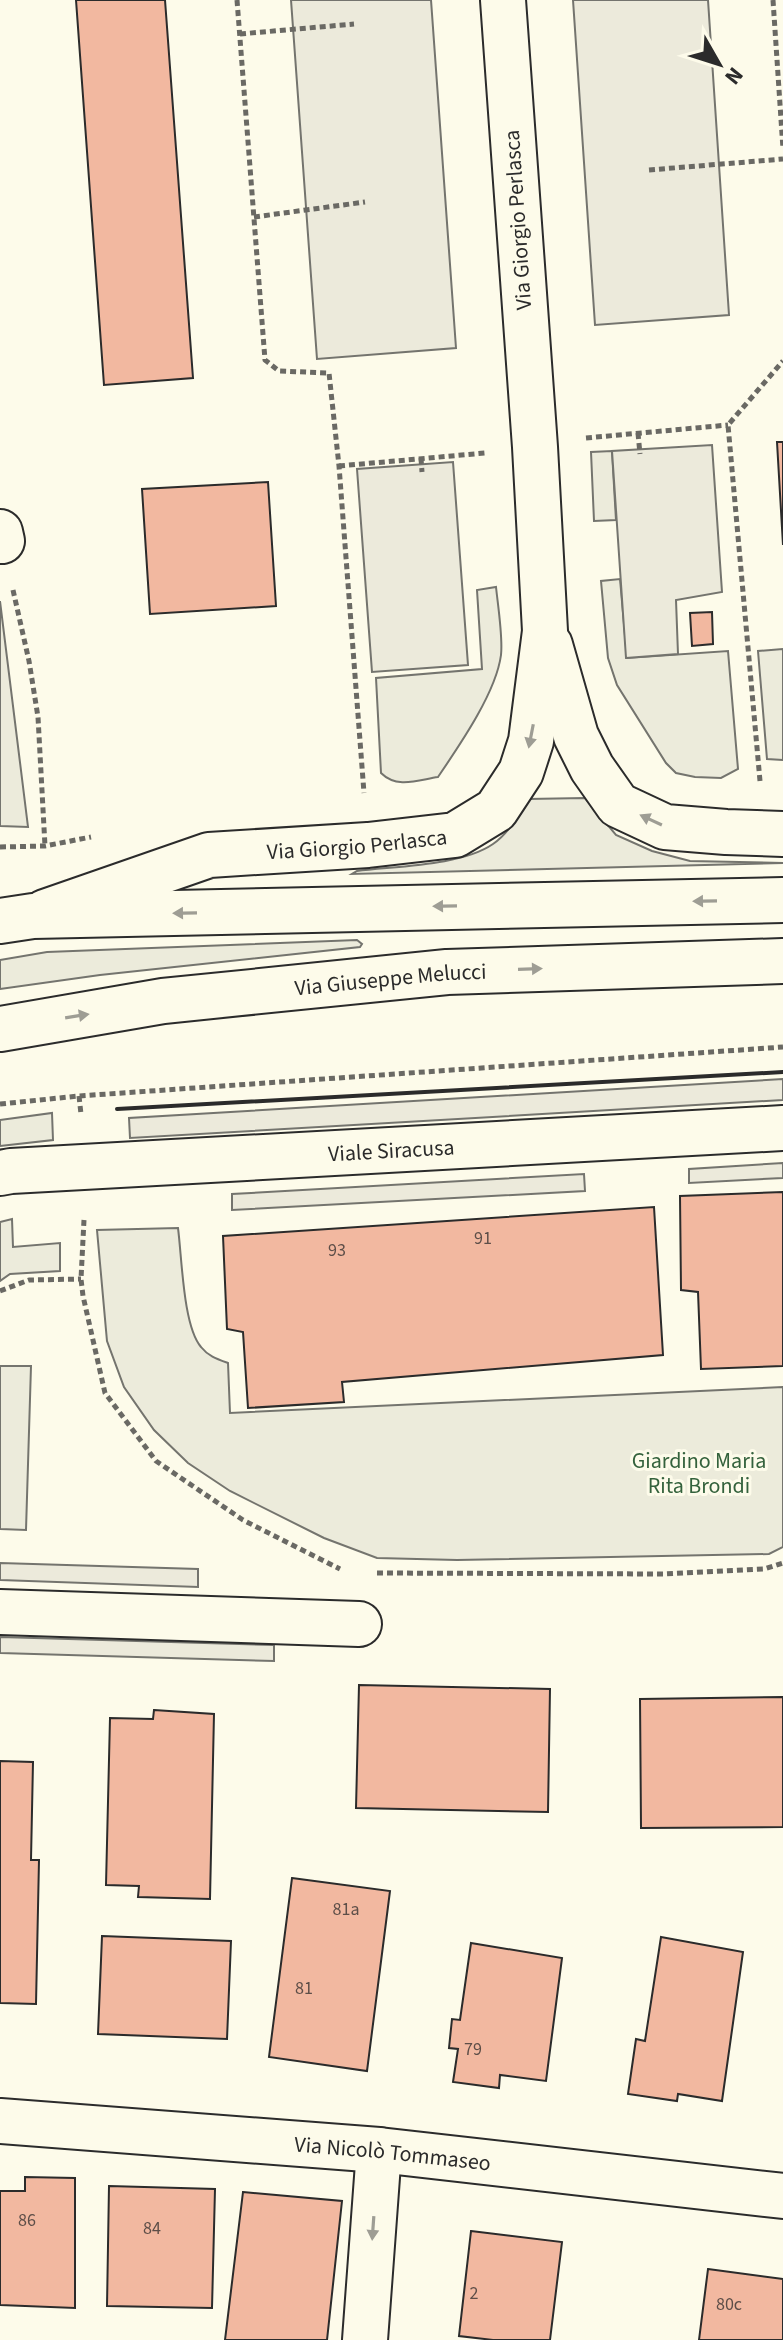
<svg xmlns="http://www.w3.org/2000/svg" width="783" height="2340" font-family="'Source Sans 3',sans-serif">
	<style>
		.green { fill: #ecebdb; stroke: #74746e; stroke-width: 2 }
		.parking { fill: #eceadb; stroke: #74746e; stroke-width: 2 }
		.building { fill: #f2b8a0; stroke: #2b2b2b; stroke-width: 2 }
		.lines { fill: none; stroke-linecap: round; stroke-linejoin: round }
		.minor-casing { stroke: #2b2b2b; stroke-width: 48 }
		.secondary-casing { stroke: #2b2b2b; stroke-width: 48 }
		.path { stroke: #6a6964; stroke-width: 5; stroke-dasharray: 6 4; stroke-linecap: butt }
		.minor { stroke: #fdfbea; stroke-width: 44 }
		.secondary { stroke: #fdfbea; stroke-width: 44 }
		.wall { stroke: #2b2b2b; stroke-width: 4 }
		.oneway { fill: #9e9d94 }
		.labels { text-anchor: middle; stroke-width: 6; stroke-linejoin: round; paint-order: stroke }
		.number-label { font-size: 18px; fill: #5d4e48 }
		.street-label { font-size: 22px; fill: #2b2b2b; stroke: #fdfbea }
		.park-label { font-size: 22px; fill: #34623c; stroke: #fdfbea }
	</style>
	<rect width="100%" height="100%" fill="#fdfbea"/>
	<g class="green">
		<path d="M612,451L616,520L594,521L591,452Z"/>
		<path d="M620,579L627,658L728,651L738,769L721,778L695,777L676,773L666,763L617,685L608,658L601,581Z"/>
		<path d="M496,587C498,606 503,637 501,655C496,693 459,746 438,777C418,780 397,789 381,773L376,678L482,669L477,590Z"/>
		<path d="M0,601L28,827L0,826Z"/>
		<path d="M783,649V760L767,759L758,651Z"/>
		<path d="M585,798L616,835L652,851L690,861L783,863L352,874L357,871C396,866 461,866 493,844C508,834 519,815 528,799Z"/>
		<path d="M357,940L362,944L360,947L100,975L0,989V960L47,952Z"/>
		<path d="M52,1113L53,1140L0,1146V1120Z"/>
		<path d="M12,1219L13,1247L60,1243V1271L10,1274L0,1281V1222Z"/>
		<path d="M178,1228C182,1258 183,1326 201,1347C208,1356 217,1359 228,1363L230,1413L783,1387V1547L769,1554L457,1560L377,1558L324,1538L230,1491L188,1463L154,1430L124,1387L107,1341L97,1230Z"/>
		<path d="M0,1366H31L26,1530L0,1529Z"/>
	</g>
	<g class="parking">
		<path d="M291,0H431L456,348L317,359Z"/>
		<path d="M573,0H708L729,315L595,325Z"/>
		<path d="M712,445L722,592L676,600L678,654L626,658L612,451Z"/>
		<path d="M453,462L468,665L372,672L357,469Z"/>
		<path d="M783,1079V1100L130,1138L129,1118Z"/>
		<path d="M783,1163V1178L689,1183V1169Z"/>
		<path d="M584,1174L585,1191L232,1210V1194Z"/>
		<path d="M0,1563L198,1569V1587L0,1580Z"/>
		<path d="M0,1637L274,1645V1661L0,1653Z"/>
	</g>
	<g class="building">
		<path d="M76,0H165L193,378L104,385Z"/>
		<path d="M777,442H783V545Z"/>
		<path d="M268,482L276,606L150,614L142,489Z"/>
		<path d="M712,612L713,644L692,646L690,613Z"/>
		<path d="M783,1192V1366L701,1369L698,1292L681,1290L680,1196Z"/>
		<path d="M654,1207L663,1355L342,1382L344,1402L248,1408L243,1332L227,1329L223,1236Z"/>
		<path d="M359,1685L550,1689L548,1812L356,1808Z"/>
		<path d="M783,1697V1827L641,1828L640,1699Z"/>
		<path d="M154,1710L214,1714L210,1899L138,1897L139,1886L106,1885L110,1718L153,1719Z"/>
		<path d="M0,1761L33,1762L31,1860H39L36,2004L0,2003Z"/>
		<path d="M292,1878L390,1891L367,2071L269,2057Z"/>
		<path d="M102,1936L231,1941L227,2039L98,2034Z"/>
		<path d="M661,1937L743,1952L722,2101L678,2094L677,2101L628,2094L636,2039L645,2041Z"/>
		<path d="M471,1943L562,1958L546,2081L500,2075L499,2088L453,2082L458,2049L449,2048L452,2019L460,2020Z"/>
		<path d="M25,2177L75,2178V2308L0,2305V2191H25Z"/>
		<path d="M109,2186L215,2189L212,2308L107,2306Z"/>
		<path d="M243,2192L342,2201L327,2340H225Z"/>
		<path d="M471,2231L562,2242L550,2340H493L459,2336Z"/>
		<path d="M708,2269L783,2279V2340H699Z"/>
	</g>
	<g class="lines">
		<g class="minor-casing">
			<g id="minor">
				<path d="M0,532L2,541"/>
				<path d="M550,645L576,736L592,768L618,805L665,827L726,832L783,834"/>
				<path id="s1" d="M45,912L209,855L368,845L455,835L496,810L521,772L531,741L545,631L535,447L503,0"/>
				<path id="s2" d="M0,1173L11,1171L783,1128"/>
				<path d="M0,1612L359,1624"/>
				<path id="s3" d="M0,2121L379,2150L783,2196"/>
				<path d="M365,2340L379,2150"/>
			</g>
		</g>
		<g class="secondary-casing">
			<g id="secondary">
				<path d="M0,921L33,916L783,900"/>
				<path id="s4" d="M0,1029L163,1001L447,972L783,961"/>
			</g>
		</g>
		<g class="path">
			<path d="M237,0L265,360L279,371L329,373L339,466L364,793"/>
			<path d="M773,0L783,149"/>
			<path d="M240,34L354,24"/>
			<path d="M649,170L783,159"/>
			<path d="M254,217L365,202"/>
			<path d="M638,433L640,454"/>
			<path d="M586,438L728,425"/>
			<path d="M421,458L422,472"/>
			<path d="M339,466L485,453"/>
			<path d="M13,590L29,661L38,717L45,846"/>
			<path d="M760,781L728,425L783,361"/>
			<path d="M0,847L45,846L91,837"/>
			<path d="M79,1096L81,1114"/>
			<path d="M0,1104L79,1096L783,1047"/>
			<path d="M84,1220L81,1279L83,1296L105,1393L156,1461L243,1520L340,1569"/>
			<path d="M0,1291L29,1280L81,1279"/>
			<path d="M377,1573L664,1574L764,1569L783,1563"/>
		</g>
		<use href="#minor" class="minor"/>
		<use href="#secondary" class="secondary"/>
		<path class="wall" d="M117,1109L783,1072"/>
	</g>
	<defs><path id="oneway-solid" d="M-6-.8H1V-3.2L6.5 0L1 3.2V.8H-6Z" transform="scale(2)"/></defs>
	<g class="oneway">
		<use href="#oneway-solid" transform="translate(531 736) rotate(101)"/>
		<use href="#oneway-solid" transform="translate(651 820) rotate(-155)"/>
		<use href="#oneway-solid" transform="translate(705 901) rotate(179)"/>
		<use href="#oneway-solid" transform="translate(445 906) rotate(179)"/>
		<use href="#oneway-solid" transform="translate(185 913) rotate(179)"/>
		<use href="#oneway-solid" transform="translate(530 969) rotate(-2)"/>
		<use href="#oneway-solid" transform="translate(77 1016) rotate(-9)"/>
		<use href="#oneway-solid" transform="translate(373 2228) rotate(94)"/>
	</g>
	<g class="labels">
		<g class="number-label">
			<text x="483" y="1244">91</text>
			<text x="337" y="1256">93</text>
			<text x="346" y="1915">81a</text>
			<text x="304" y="1994">81</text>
			<text x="473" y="2055">79</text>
			<text x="27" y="2226">86</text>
			<text x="152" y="2234">84</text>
			<text x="474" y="2299">2</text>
			<text x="729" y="2310">80c</text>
		</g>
		<g class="street-label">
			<text transform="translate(517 220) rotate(-94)" y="8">Via Giorgio Perlasca</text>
			<text dy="8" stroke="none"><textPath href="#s1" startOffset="322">Via Giorgio Perlasca</textPath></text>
			<text dy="8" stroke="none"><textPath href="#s4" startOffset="394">Via Giuseppe Melucci</textPath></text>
			<text dy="8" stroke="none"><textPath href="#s2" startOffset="392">Viale Siracusa</textPath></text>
			<text dy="8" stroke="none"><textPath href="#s3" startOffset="394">Via Nicolò Tommaseo</textPath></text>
		</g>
		<g class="park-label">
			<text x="699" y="1468">Giardino Maria<tspan x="699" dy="25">Rita Brondi</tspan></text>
		</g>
	</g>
	<g transform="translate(719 64) rotate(129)" stroke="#fdfbea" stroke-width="6" paint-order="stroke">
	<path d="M0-6L14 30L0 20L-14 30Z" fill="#2b2b2b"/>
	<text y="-12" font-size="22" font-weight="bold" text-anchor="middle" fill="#2b2b2b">N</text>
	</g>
</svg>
